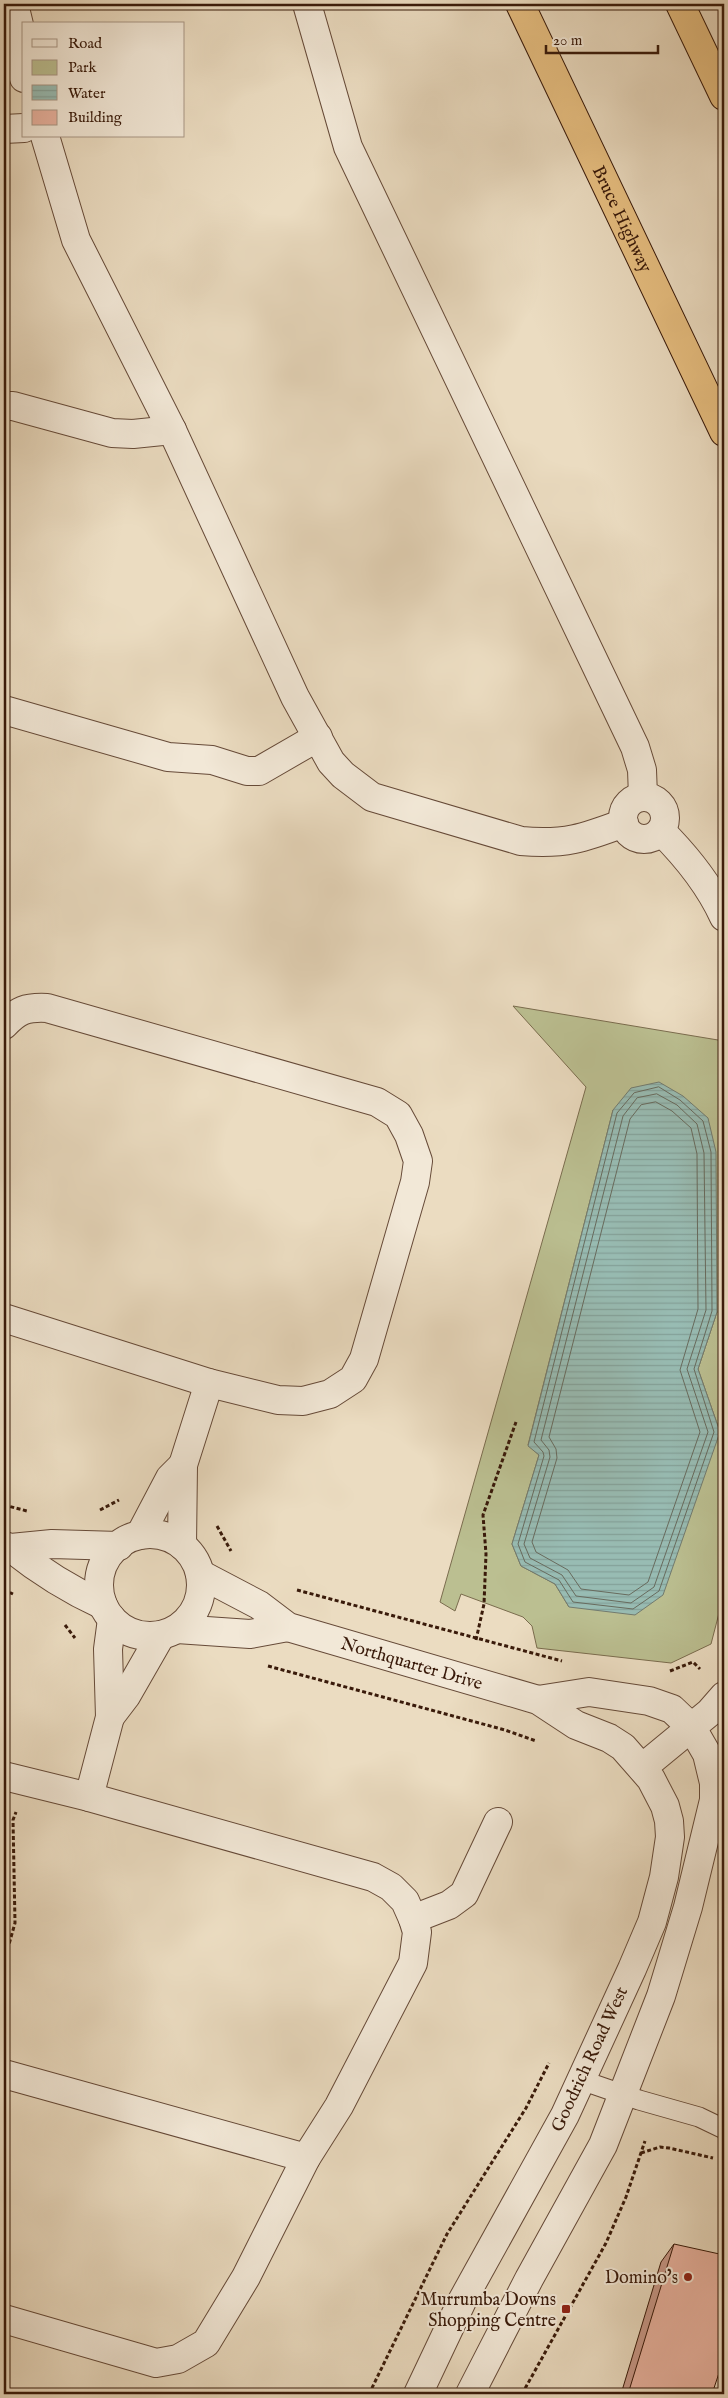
<svg xmlns="http://www.w3.org/2000/svg" width="728" height="2398" font-family="'IM FELL English',serif">
	<style>
		.green { fill: #bbbf91; stroke: #7a6c4e; fill-rule: evenodd }
		.water { fill: url(#water-rules); stroke: #727b6f }
		.lines { fill: none; stroke-linecap: round; stroke-linejoin: round }
		.shore { stroke: #686b5e; stroke-width: 1 }
		.service-casing { stroke: #664a38; stroke-width: 21 }
		.minor-casing { stroke: #664a38; stroke-width: 30 }
		.motorway-casing { stroke: #391a0a; stroke-width: 30 }
		.path { stroke: #391a0a; stroke-width: 3; stroke-dasharray: 4 2.5; stroke-linecap: butt }
		.service { stroke: #f2e8d7; stroke-width: 19 }
		.minor { stroke: #f2e8d7; stroke-width: 28 }
		.motorway { stroke: #e6be80; stroke-width: 28 }
		.wall { fill: #c89989; stroke: #391a0a }
		.building { fill: #e8b29f; stroke: #391a0a }
		.poi-dot { fill: #8f2418; stroke: #f2e8d7; stroke-width: 2 }
		.labels { text-anchor: middle; stroke-width: 4; stroke-linejoin: round; paint-order: stroke }
		.street-label { font-size: 18px; fill: #391a0a; stroke: #f2e8d7 }
		.poi-label { font-size: 18px; fill: #391a0a; stroke: #f2e8d7; text-anchor: end }
	</style>
	<defs>
		<pattern id="water-rules" width="6" height="5" patternUnits="userSpaceOnUse" patternTransform="scale(1.25)"><rect width="6" height="5" fill="#98bcb3"/><path d="M0 2.5h6" fill="none" stroke="#84a199"/></pattern>
	</defs>
	<rect width="100%" height="100%" fill="#ebdcc1"/>
	<filter id="stains"><feTurbulence type="fractalNoise" baseFrequency=".004" numOctaves="4"/><feColorMatrix values="0 0 0 0 .2 0 0 0 0 .09 0 0 0 0 .02 0 0 0 .5 -.17"/></filter>
	<radialGradient id="worn" r=".72"><stop offset=".6" stop-color="#630" stop-opacity="0"/><stop offset="1" stop-color="#630" stop-opacity=".3"/></radialGradient>
	<path class="green" d="M513,1006L724,1041V1594L711,1644L671,1663L537,1648L532,1626L523,1617L461,1594L455,1611L440,1602L586,1087ZM613,1110L717,1312L698,1369L720,1432L569,1607L555,1584L521,1566L512,1544L539,1455L528,1445Z"/>
	<path class="water" d="M659,1082L683,1096L708,1118L716,1152L717,1312L698,1369L720,1432L663,1595L635,1615L569,1607L555,1584L521,1566L512,1544L539,1455L528,1446L613,1110L631,1088Z"/>
	<g class="lines">
		<g class="shore">
			<path d="M659,1087L680,1100L703,1121L711,1152L712,1311L694,1369L714,1432L659,1591L633,1609L573,1602L559,1580L525,1562L518,1544L544,1456L543,1452L534,1442L617,1113L634,1093Z"/>
			<path d="M657,1094L677,1105L697,1124L704,1153L706,1310L687,1369L708,1432L654,1587L631,1603L576,1596L562,1575L530,1558L524,1544L550,1457L549,1450L541,1440L623,1116L637,1098Z"/>
			<path d="M656,1102L672,1111L691,1128L697,1154L698,1309L680,1370L700,1432L648,1582L629,1595L581,1589L568,1570L536,1552L532,1542L557,1458L556,1449L549,1437L630,1119L641,1105Z"/>
		</g>
		<g class="service-casing">
			<path id="service" d="M581,2080L639,2100L699,2117L724,2129"/>
		</g>
		<g class="minor-casing">
			<g id="minor">
				<path d="M14,4L21,33L19,61L24,78"/>
				<path d="M307,4L348,147L635,747L642,770L643,796"/>
				<path d="M4,129L24,128"/>
				<path d="M45,136L76,240L172,430L295,697L331,762L343,775L372,797L521,841C565,845 584,838 624,823"/>
				<path d="M4,406H13L112,433L133,434L172,430"/>
				<path d="M4,710L168,757L212,760L247,771H259L318,737"/>
				<circle cx="644" cy="818" r="21"/>
				<path d="M661,831C687,857 709,884 724,917"/>
				<path d="M4,1025C18,1010 26,1007 47,1008L377,1102L398,1115L409,1135L418,1161L415,1182L364,1359L353,1379L330,1394L303,1401L278,1400L209,1383L4,1318"/>
				<circle cx="150" cy="1585" r="51"/>
				<path d="M140,1535L170,1478L183,1465"/>
				<path d="M182,1545L183,1465L209,1383"/>
				<path d="M4,1546L11,1548L52,1544L119,1546"/>
				<path d="M11,1548C41,1572 68,1589 103,1605"/>
				<path id="s1" d="M200,1574L259,1605L288,1627L538,1700L576,1725L609,1738L623,1747L651,1779L665,1806L669,1821L670,1837L664,1877L652,1922L632,1969L565,2115L462,2301L418,2394"/>
				<path d="M177,1629L250,1634L288,1627"/>
				<path d="M110,1717L126,1696L161,1635"/>
				<path d="M642,1768L710,1712L724,1696"/>
				<path d="M4,1776L89,1797L373,1877L391,1887L405,1901L413,1919L417,1932L413,1963L339,2106L306,2158L246,2277L206,2343L178,2359L156,2363L4,2319"/>
				<path d="M89,1797L110,1717L108,1649L112,1619"/>
				<path d="M413,1919L449,1905L464,1894L498,1822"/>
				<path d="M4,2074L306,2158"/>
				<path d="M470,2394L529,2279L603,2145L661,1996L688,1907L714,1800V1783L707,1754L692,1728L672,1709L649,1701L589,1692L538,1700"/>
			</g>
		</g>
		<g class="motorway-casing">
			<g id="motorway">
				<path id="s2" d="M520,4L724,432"/>
				<path d="M680,4L724,96"/>
			</g>
		</g>
		<g class="path">
			<path d="M4,1505L27,1511"/>
			<path d="M100,1510L119,1500"/>
			<path d="M217,1526L231,1551"/>
			<path d="M4,1590L13,1594"/>
			<path d="M297,1590L562,1661"/>
			<path d="M65,1625L75,1638"/>
			<path d="M476,1640L484,1604L486,1554L483,1515L516,1422"/>
			<path d="M268,1666L505,1730L536,1741"/>
			<path d="M670,1671L693,1662L700,1669"/>
			<path d="M4,1962L15,1923L13,1820L16,1812"/>
			<path d="M641,2153L660,2147L669,2148L713,2158"/>
			<path d="M369,2394L447,2234L526,2108L549,2063"/>
			<path d="M522,2394L606,2243L626,2197L645,2141"/>
		</g>
		<use href="#service" class="service"/>
		<use href="#minor" class="minor"/>
		<use href="#motorway" class="motorway"/>
	</g>
	<path class="wall" d="M674,2244L712,2394H621L661,2262Z"/>
	<path class="building" d="M674,2244L724,2255V2358L712,2394H628Z"/>
	<g class="poi-dot">
		<circle cx="688" cy="2277" r="5"/>
		<rect x="561" y="2304" width="10" height="10" rx="2.5"/>
	</g>
	<g class="labels">
		<g class="street-label">
			<text dy="6" stroke="none"><textPath href="#s2" startOffset="238">Bruce Highway</textPath></text>
			<text dy="6" stroke="none"><textPath href="#s1" startOffset="232">Northquarter Drive</textPath></text>
			<text transform="translate(589 2059) rotate(-65)" y="6">Goodrich Road West</text>
		</g>
		<g class="poi-label">
			<text x="678" y="2283">Domino's</text>
			<text x="556" y="2305">Murrumba Downs<tspan x="556" dy="21">Shopping Centre</tspan></text>
		</g>
	</g>
	<rect width="728" height="2398" fill="none" stroke="#ebdcc1" stroke-width="20"/>
	<rect x="5" y="5" width="718" height="2388" fill="none" stroke="#391a0a" stroke-width="2.5"/>
	<rect x="10" y="10" width="708" height="2378" fill="none" stroke="#391a0a"/>
	<rect x="22" y="22" width="162" height="115" fill="#f2e8d7" stroke="#a89685"/>
	<rect x="32" y="39" width="25" height="8" fill="#f2e8d7" stroke="#a89685"/>
	<text x="68" y="48" font-size="15" fill="#391a0a">Road</text>
	<rect x="32" y="60" width="25" height="15" fill="#bbbf91" stroke="#a89685"/>
	<text x="68" y="72" font-size="15" fill="#391a0a">Park</text>
	<rect x="32" y="85" width="25" height="15" fill="url(#water-rules)" stroke="#a89685"/>
	<text x="68" y="98" font-size="15" fill="#391a0a">Water</text>
	<rect x="32" y="110" width="25" height="15" fill="#e8b29f" stroke="#a89685"/>
	<text x="68" y="122" font-size="15" fill="#391a0a">Building</text>
	<path d="M546 45v8h112v-8" fill="none" stroke="#391a0a" stroke-width="2.5"/>
	<text x="553" y="45" font-size="15" fill="#391a0a" stroke="#f2e8d7" stroke-width="4" paint-order="stroke">20 m</text>
	<rect width="100%" height="100%" filter="url(#stains)"/>
	<rect width="100%" height="100%" fill="url(#worn)"/>
</svg>
